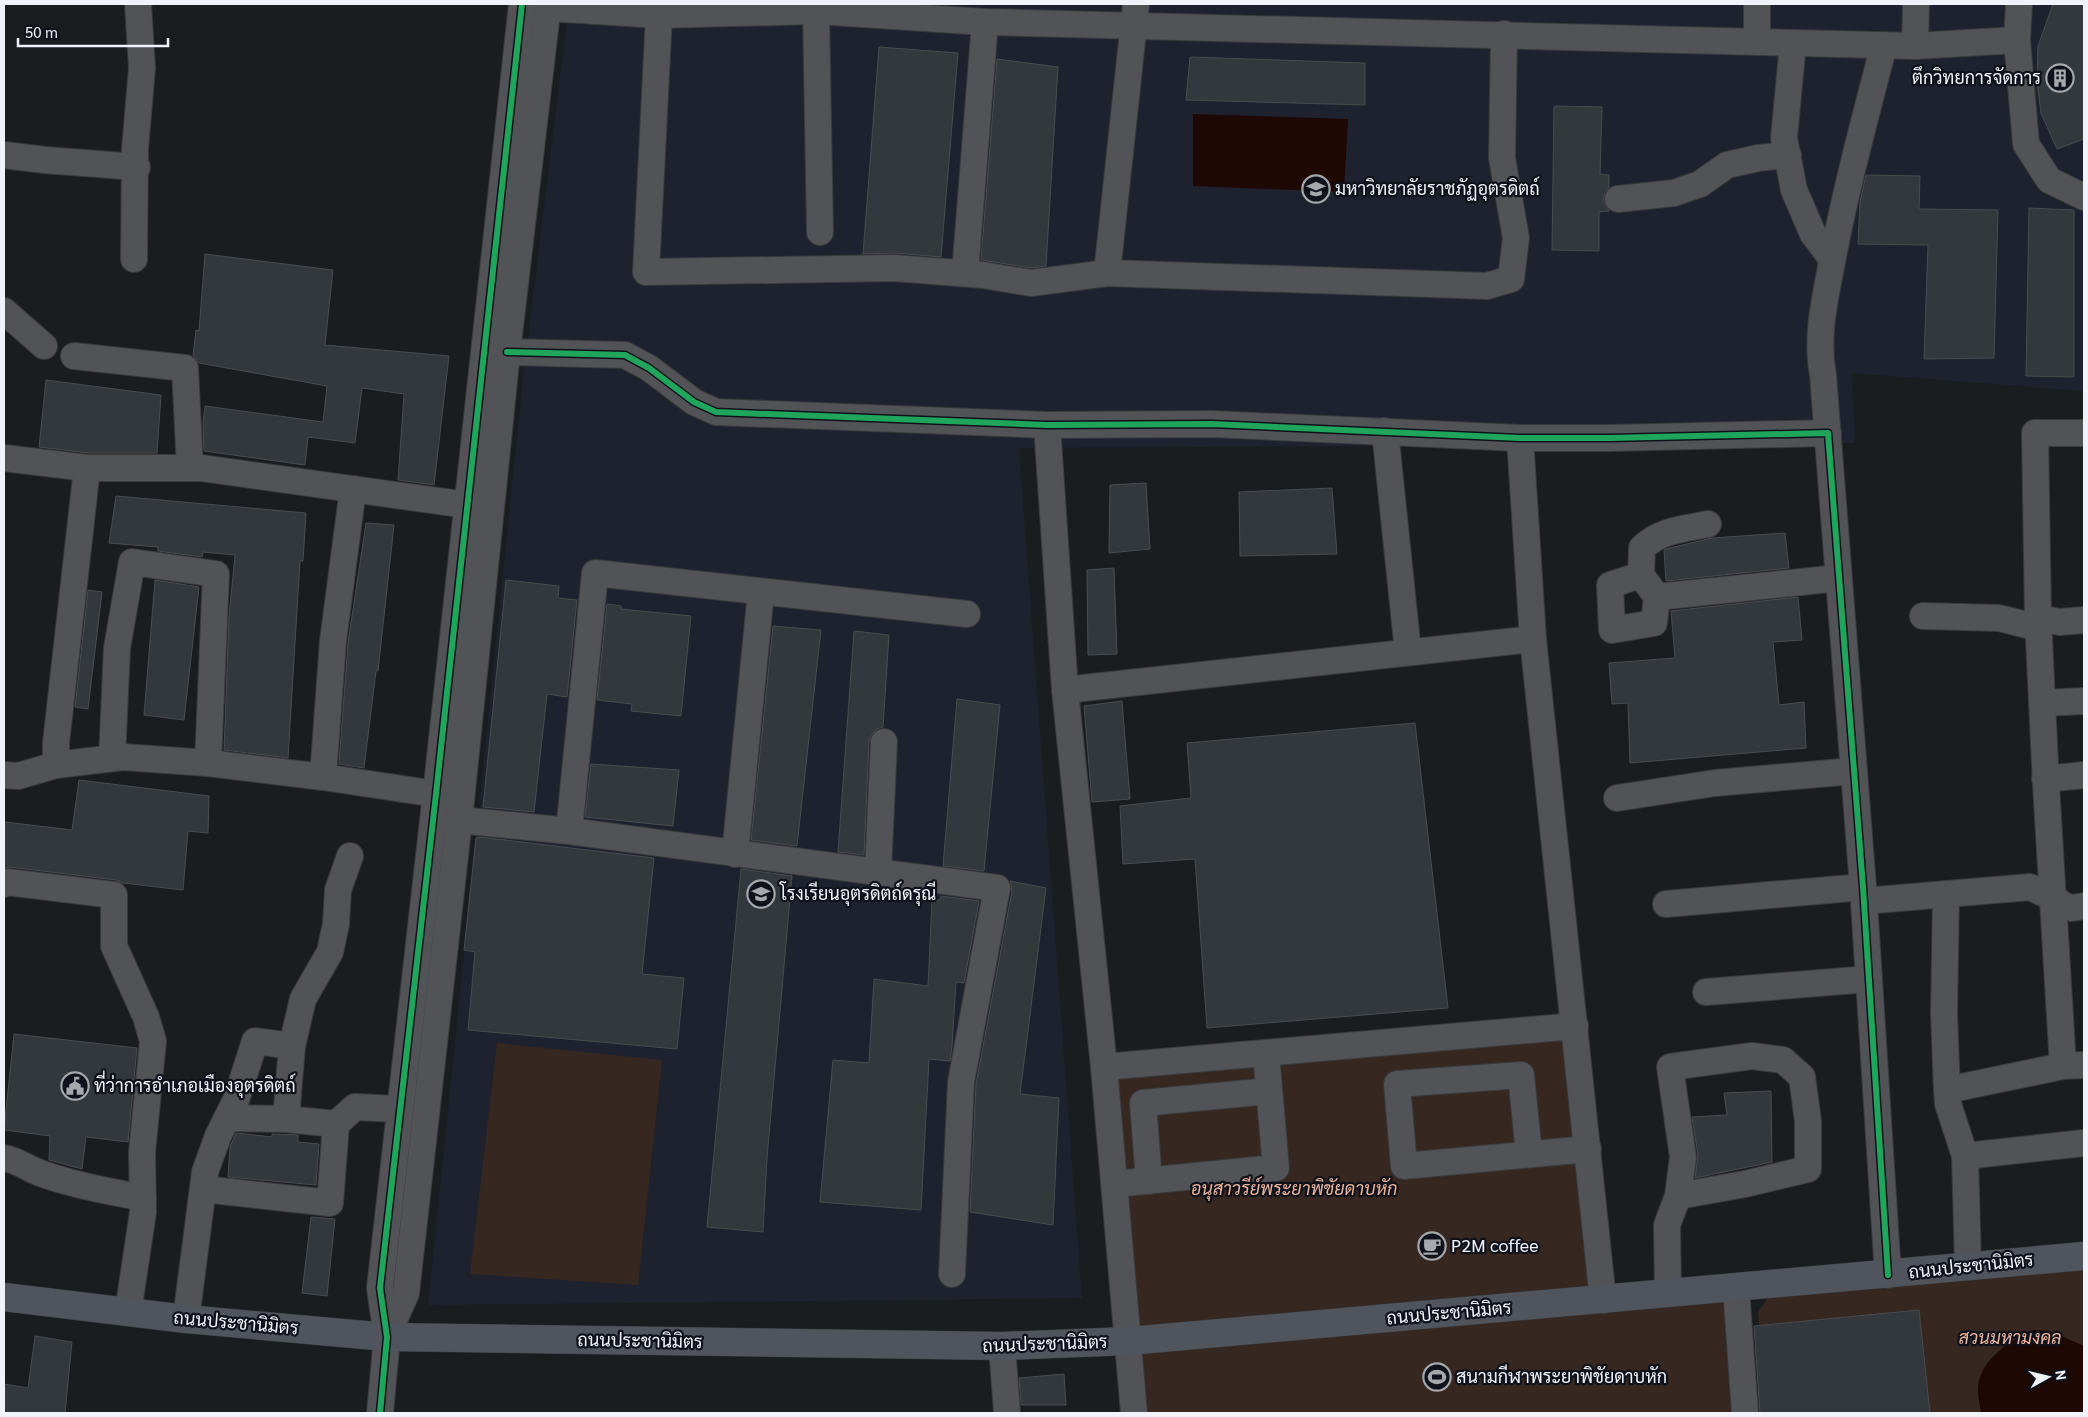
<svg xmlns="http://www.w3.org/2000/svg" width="2088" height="1417" font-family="Georgia,Sarabun,serif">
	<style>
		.built { fill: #1d222e }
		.green { fill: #372721 }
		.water { fill: #1d0804 }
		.building { fill: #33383d; stroke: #4a4c4f }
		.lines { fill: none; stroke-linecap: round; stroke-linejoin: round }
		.minor-casing { stroke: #383a3c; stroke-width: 28 }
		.major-casing { stroke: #383a3c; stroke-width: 29 }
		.minor { stroke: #515356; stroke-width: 26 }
		.major { stroke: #50545c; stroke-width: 28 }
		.cycleway-casing { stroke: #0f121a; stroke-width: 9 }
		.cycleway { stroke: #20a55d; stroke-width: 6 }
		.labels { text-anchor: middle; stroke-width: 4.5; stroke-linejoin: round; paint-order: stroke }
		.poi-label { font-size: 18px; fill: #f0f3f9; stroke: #0f121a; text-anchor: start }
		.park-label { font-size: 18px; font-style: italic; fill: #ecb39c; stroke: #0f121a }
		.street-label { font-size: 18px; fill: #f0f3f9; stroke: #0f121a }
	</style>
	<rect width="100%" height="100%" fill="#1a1d20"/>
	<path class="built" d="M569,4H2084V391L1852,373L1855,443L1019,448L1082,1298L428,1305L523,378Z"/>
	<g class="green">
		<path d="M1575,1026L1603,1299L1736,1288L1745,1413H1134L1104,1067Z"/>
		<path d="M497,1043L662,1060L638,1285L470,1274Z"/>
		<path d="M2084,1257V1413H1766L1758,1312L1778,1284Z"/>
	</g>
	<g class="water">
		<path d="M1193,114L1348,119L1344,192L1193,186Z"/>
		<path d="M2033,1330L2050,1331L2084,1346V1413H1981C1980,1405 1977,1394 1978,1386C1982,1357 2010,1342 2033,1330Z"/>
	</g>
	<g class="building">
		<path d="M2053,4H2084V139L2057,149L2041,113L2037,82L2038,46Z"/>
		<path d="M879,47L958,53L941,257L895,253L863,254Z"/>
		<path d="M1190,57L1365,63V105L1186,100Z"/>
		<path d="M997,59L1058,67L1046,266L1031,268L981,260Z"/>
		<path d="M1554,106L1602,107L1600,174L1609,175V187L1605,193L1603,200L1609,211L1599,212V251L1552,250Z"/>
		<path d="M1866,175L1920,176L1919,209L1998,210L1994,358L1924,359L1928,245L1858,244L1860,202Z"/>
		<path d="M2029,208L2074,210V377L2026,376Z"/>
		<path d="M205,254L333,270L325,345L449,356L434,485L398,480L404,394L362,388L355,443L308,437L305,465L204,451L203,423L205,406L323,422L327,386L199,363L193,355L196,330L199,331Z"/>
		<path d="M46,380L161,395L157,453H88L39,447Z"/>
		<path d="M1146,483L1150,549L1109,553L1110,485Z"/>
		<path d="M1332,488L1337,554L1240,556L1239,492Z"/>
		<path d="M116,496L306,513L303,561H300L288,758L224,750L229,617L235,555L203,552L202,557L158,551V547L109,543Z"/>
		<path d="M366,523L394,525L378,671H376L364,768L339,764L348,643Z"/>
		<path d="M1785,533L1789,568L1666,581L1664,550L1670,548L1712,538Z"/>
		<path d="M1114,568L1117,654L1088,655L1087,570Z"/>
		<path d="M155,580L199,587L184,720L144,715Z"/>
		<path d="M506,580L559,586L558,598L577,600L567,697L547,694L534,812L483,807Z"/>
		<path d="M88,590L102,592L88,709L75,707Z"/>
		<path d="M1798,597L1802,640L1773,642L1779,705L1804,702L1806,748L1630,763L1628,703L1612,704L1609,663L1675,658L1671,611Z"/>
		<path d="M607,604L621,606V609L691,616L681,716L631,711L632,704L597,700Z"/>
		<path d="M773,626L821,630L797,846L751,840Z"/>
		<path d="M854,631L889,635L883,727L877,729L872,734L869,741L864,855L838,852Z"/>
		<path d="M957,699L1000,705L984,871L943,866Z"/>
		<path d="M1122,701L1130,799L1092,802L1084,706Z"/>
		<path d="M1415,723L1448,1008L1207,1028L1195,859L1123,864L1120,806L1191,798L1187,743Z"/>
		<path d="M591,764L679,770L673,826L585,817Z"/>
		<path d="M79,780L209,796L208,833L188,831L183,890L123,883L116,880L9,867L4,868L5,822L72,830Z"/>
		<path d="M480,837L654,858L642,974L684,978L677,1049L468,1030L475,952L464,950L476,838Z"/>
		<path d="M741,869L792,876L767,1158L763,1232L707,1227Z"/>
		<path d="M1010,881L1046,888L1020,1094L1059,1098L1053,1225L970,1212L976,1084L1012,891Z"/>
		<path d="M941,896L979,901L964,983L956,982L952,1046L950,1061L929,1059L921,1210L820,1202L833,1060L869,1063L874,979L928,986L932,900H940Z"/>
		<path d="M14,1034L137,1048L128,1142L86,1137L82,1169L49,1160L50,1136L4,1130Z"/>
		<path d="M1771,1091L1772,1162L1695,1178L1698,1155L1692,1117L1727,1115L1724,1093Z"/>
		<path d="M236,1133L272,1137V1134L298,1135V1142L319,1144L316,1185L228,1177L230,1147Z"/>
		<path d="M311,1217L335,1219L327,1296L302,1293Z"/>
		<path d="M1919,1310L1930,1413H1760L1754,1326Z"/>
		<path d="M35,1336L72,1342L65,1413H4V1384L28,1388Z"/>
		<path d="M1064,1374L1066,1405H1021L1019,1378Z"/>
	</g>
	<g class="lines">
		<g class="minor-casing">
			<g id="minor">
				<path d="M548,8L659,15L816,11L985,22L1915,46L2017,40L2019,4"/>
				<path d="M816,11L820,232"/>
				<path d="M659,15L646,272L894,268L983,275L1031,283L1107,273L1487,286L1511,279L1516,238L1502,158L1504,34"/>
				<path d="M2017,40L2026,144L2049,180L2084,197"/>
				<path d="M1757,42V4"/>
				<path d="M1793,43L1784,138L1794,190L1813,234L1832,259"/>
				<path d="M1884,45C1865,118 1845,192 1831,267C1824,303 1816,339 1823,375L1863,887L1888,1275"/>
				<path d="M1915,46L1916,4"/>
				<path d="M4,155L45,160L137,167"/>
				<path d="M1618,199L1674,193L1700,184L1727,165L1758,158L1788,155"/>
				<path d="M134,259L135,149L142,68L138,4"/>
				<path d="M965,273L985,22"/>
				<path d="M1107,273L1136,4"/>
				<path d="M4,311L44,346"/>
				<path d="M507,352L625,355L649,368L694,402L716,412L1047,425L1212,424L1520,438H1610L1828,433"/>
				<path d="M74,356L185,368L190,468"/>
				<path d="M1047,425L1065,690L1104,1067L1134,1413"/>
				<path d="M1385,431L1408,652"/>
				<path d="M2084,433H2035L2038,618L2046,785L2063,1066L2084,1065"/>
				<path d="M1520,438L1533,639L1603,1300"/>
				<path d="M4,458L87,468H201L467,505"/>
				<path d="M1641,575L1610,585L1612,630L1654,623L1657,597L1641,575L1642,548C1660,530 1684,529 1708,524"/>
				<path d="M1657,597L1839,578"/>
				<path d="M1923,616L1999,618L2039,628"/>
				<path d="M2038,618L2060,622L2084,620"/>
				<path d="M1065,690L1533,639"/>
				<path d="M2042,703L2084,701"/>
				<path d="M112,758L117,648L132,562L216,574L208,763"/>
				<path d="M56,765V743L87,468"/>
				<path d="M4,775L18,776L56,765L123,757L208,763L323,777L436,794"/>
				<path d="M323,777L333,641L353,489"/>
				<path d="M2045,779L2084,775"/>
				<path d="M1617,798L1715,783L1854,771"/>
				<path d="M459,820L569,831L997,888L961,1082L952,1274"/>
				<path d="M569,831L595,573L967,614"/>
				<path d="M735,854L761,592"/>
				<path d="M878,871L884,742"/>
				<path d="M4,884L7,882L114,895V946L146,1017L153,1041L142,1152L143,1212L128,1312"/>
				<path d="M1946,894L1944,1014L1947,1090"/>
				<path d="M1864,901L2030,887L2052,897L2065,906L2072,908L2084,906"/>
				<path d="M1666,904L1863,887"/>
				<path d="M1706,992L1869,979"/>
				<path d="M1104,1067L1575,1026"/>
				<path d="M286,1119L292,1046L303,999L330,952L336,924L338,890L350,856"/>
				<path d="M336,1124L355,1107L400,1109"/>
				<path d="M1529,1154L1521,1075L1397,1084L1404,1166L1588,1149"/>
				<path d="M1965,1156L2084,1143"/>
				<path d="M4,1158C17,1160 27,1168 40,1173C73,1185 109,1191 143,1198"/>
				<path d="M1149,1181L1143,1103L1269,1091"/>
				<path d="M1115,1184L1276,1168L1266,1053"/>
				<path d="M203,1189L330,1203L336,1124L286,1119L227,1118"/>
				<path d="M1968,1265L1965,1156L1948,1104L1947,1090L2063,1066"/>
				<path d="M1736,1288L1745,1413"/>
				<path d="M1668,1294L1667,1225L1678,1196L1683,1157L1670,1067L1752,1056L1783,1060L1802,1077L1808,1121V1169L1745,1184L1678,1196"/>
				<path d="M186,1319L205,1172L218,1136L236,1100L255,1041L292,1046"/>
				<path d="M387,1336L406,1293L459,820L507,352L548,4"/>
				<path d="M1002,1346L1007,1413"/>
				<path d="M380,1413L387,1337L380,1288L436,794L522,4"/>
			</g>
		</g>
		<g class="major-casing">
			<path id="major" d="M4,1297L186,1319L387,1337L1002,1346L1129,1341L2084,1256"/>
		</g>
		<use href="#minor" class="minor"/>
		<use href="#major" class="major"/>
		<g class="cycleway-casing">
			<g id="cycleway">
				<path d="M507,352L625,355L649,368L694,402L716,412L1047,425L1212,424L1520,438H1610L1828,433L1863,887L1888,1275"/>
				<path d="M380,1413L387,1337L380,1288L436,794L522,4"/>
			</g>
		</g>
		<use href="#cycleway" class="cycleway"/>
	</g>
	<defs>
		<g id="building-ring" transform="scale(1.4375)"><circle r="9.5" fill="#0f121a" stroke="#a5a8ad" stroke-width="1.5"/><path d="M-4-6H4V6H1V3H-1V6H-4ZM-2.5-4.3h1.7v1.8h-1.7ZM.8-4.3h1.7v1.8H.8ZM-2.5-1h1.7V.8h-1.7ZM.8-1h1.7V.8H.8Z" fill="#a5a8ad"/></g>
		<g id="university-ring" transform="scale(1.4375)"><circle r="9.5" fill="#0f121a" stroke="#a5a8ad" stroke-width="1.5"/><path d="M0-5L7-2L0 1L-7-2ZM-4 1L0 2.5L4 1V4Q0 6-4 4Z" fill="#a5a8ad"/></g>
		<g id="school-ring" transform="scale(1.4375)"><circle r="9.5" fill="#0f121a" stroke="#a5a8ad" stroke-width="1.5"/><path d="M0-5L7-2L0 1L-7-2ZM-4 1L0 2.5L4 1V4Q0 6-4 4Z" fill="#a5a8ad"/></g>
		<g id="civic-ring" transform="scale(1.4375)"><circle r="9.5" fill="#0f121a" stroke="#a5a8ad" stroke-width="1.5"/><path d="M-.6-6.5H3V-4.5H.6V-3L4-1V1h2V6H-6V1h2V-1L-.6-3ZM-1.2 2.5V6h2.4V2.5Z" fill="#a5a8ad"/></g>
		<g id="cafe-ring" transform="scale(1.4375)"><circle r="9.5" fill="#0f121a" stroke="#a5a8ad" stroke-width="1.5"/><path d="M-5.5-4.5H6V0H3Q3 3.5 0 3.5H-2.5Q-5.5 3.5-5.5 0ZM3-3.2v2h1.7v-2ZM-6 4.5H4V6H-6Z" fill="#a5a8ad"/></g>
		<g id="stadium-ring" transform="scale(1.4375)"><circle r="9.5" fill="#0f121a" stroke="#a5a8ad" stroke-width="1.5"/><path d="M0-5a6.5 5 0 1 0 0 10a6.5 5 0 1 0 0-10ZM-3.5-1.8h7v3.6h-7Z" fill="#a5a8ad"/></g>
	</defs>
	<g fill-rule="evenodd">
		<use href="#building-ring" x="2060" y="78"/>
		<use href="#university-ring" x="1316" y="189"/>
		<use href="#school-ring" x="761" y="894"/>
		<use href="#civic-ring" x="75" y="1086"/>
		<use href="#cafe-ring" x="1432" y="1246"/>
		<use href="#stadium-ring" x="1437" y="1377"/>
	</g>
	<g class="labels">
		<g class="poi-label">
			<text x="2041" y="84" text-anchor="end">ตึกวิทยการจัดการ</text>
			<text x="1335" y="195">มหาวิทยาลัยราชภัฏอุตรดิตถ์</text>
			<text x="780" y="900">โรงเรียนอุตรดิตถ์ดรุณี</text>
			<text x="94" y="1092">ที่ว่าการอำเภอเมืองอุตรดิตถ์</text>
			<text x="1451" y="1252">P2M coffee</text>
			<text x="1456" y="1383">สนามกีฬาพระยาพิชัยดาบหัก</text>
		</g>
		<g class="park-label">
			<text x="1294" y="1195">อนุสาวรีย์พระยาพิชัยดาบหัก</text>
			<text x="2010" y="1344">สวนมหามงคล</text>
		</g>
		<g class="street-label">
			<text transform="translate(1971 1266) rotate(-6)" y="6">ถนนประชานิมิตร</text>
			<text transform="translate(1449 1313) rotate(-5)" y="6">ถนนประชานิมิตร</text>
			<text transform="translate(236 1323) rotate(5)" y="6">ถนนประชานิมิตร</text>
			<text transform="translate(640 1341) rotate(1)" y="6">ถนนประชานิมิตร</text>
			<text transform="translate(1045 1344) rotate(-2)" y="6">ถนนประชานิมิตร</text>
		</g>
	</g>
	<rect width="2088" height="1417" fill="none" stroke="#f0f3f9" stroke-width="10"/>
	<g transform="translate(2048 1377) rotate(82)" stroke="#0f121a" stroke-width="4" paint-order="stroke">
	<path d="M0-4L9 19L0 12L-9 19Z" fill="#f0f3f9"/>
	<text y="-8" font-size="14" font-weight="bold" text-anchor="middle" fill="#f0f3f9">N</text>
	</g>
	<path d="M18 38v8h150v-8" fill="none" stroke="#f0f3f9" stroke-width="2.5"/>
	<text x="25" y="38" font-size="15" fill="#f0f3f9" stroke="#0f121a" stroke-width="4" paint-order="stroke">50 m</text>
</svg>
